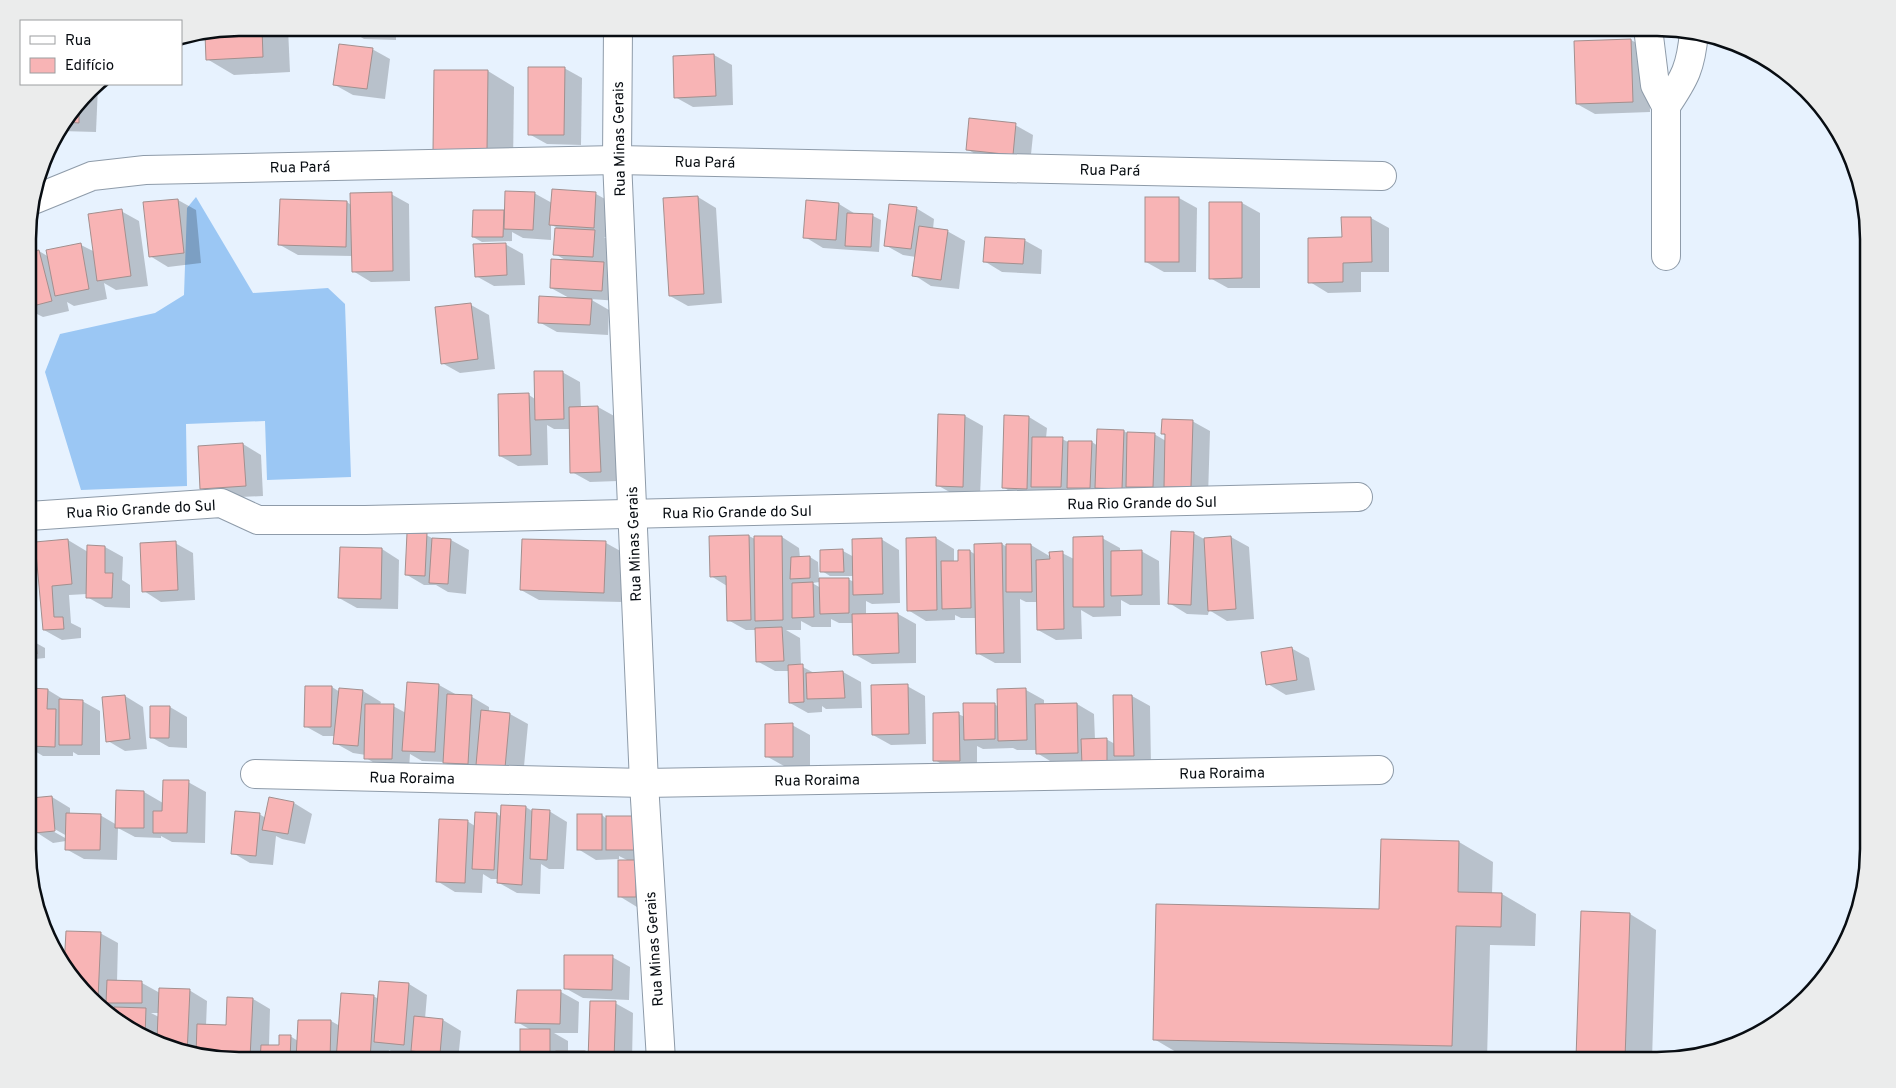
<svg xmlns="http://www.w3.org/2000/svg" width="1896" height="1088" font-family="Overpass,sans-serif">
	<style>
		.forest { fill: #9bc7f4 }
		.shadow { fill: #0003; fill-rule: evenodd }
		.building { fill: #f8b4b5; stroke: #a38f8e }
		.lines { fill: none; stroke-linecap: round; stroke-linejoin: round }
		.minor-casing { stroke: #8e9ba9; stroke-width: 30 }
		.tertiary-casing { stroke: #8e9ba9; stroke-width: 30 }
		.minor { stroke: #fff; stroke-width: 28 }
		.tertiary { stroke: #fff; stroke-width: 28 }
		.labels { text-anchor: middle; stroke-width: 4; stroke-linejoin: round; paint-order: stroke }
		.street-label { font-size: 15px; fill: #080d12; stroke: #fff }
		.rim { fill: none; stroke: #080d12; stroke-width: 2.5 }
	</style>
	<rect width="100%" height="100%" fill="#e7f2fe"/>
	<path class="forest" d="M196,197L253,293L328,288L345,304L351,477L267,480L265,421L186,424L187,486L81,490L45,372L60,334L155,313L184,295L187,208Z"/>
	<g class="shadow">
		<path d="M239,28H288L290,72L234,75L207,59L206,34Z"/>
		<path d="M346,28H396V40L364,39Z"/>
		<path d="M1631,40L1649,50L1650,112L1595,114L1577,104Z"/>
		<path d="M372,49L390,59L385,99L353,95L335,85Z"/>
		<path d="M714,55L732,65L733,105L693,107L675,97L674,57Z"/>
		<path d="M564,68L582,78L581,145L547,144L529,134Z"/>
		<path d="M488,71L514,87L513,166H461Z"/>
		<path d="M96,85L98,86L96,132L61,131Z"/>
		<path d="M1015,125L1033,135L1030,164L985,160L967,149Z"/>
		<path d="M534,193L552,203L596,194L614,204L612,237H604L612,242L619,301L590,299L609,310L608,335L557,332L539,322L571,299L551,288L567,261L555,254L556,227L551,225V240L523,238L512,232V241L482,242L473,237L503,211L506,213Z"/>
		<path d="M391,194L409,204L410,281L371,282L353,271L352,256L298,255L280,245L347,202L351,205Z"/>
		<path d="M698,197L716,208L722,303L688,306L670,296Z"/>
		<path d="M1179,198L1197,208L1196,272H1164L1146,262Z"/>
		<path d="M178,200L196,210L201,263L168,267L150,256Z"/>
		<path d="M1242,203L1260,213V288H1228L1210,278Z"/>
		<path d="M839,204L857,215L873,216L881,220L879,252L823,248L805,237Z"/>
		<path d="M916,208L934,219L933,229L947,231L965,241L959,289L931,286L914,275L916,257L903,255L885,245Z"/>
		<path d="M121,211L139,221L148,286L116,290L104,283L107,299L74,306L67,302L69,311L43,317L29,310V254L39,251L49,257L81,245L95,252Z"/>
		<path d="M1371,218L1389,228V272H1361V292L1328,293L1310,282L1343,238V219Z"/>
		<path d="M1024,240L1042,250L1041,274L1002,272L984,261Z"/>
		<path d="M505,244L523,254L525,285L494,286L476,276Z"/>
		<path d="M471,305L489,315L495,369L460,373L442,363Z"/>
		<path d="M562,372L580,382L581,408L598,407L616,417L618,481L590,482L572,472L571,429H554L547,425L548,465L518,466L500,456L529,395L535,399Z"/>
		<path d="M965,416L983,426L980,496L955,495L937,485Z"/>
		<path d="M1029,417L1047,428L1046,438L1062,439L1070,443L1092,442L1098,446L1124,431L1128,434H1154L1166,441V436L1163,434L1192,421L1210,431L1208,497L1021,498L1003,487Z"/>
		<path d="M243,444L261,455L263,496L220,498L202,488L199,447Z"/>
		<path d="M1193,533L1204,539L1231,537L1249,547L1254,619L1227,621L1209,610L1208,615L1187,614L1169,603Z"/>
		<path d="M426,535L434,539L451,540L469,550L466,594L448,592L436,585H424L407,575Z"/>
		<path d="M749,536L755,539L782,537L799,548L800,558L810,557L818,562L819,579H848L854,582V576H830L822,571L843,551L854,557L881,539L899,550L900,603L872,604L866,601V615L898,614L916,624V663L872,664L854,654L853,623H839L831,619V627H812L801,621V630H786L800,638L801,666L816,674L843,672L861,682L862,708L826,709L822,706V712L808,713L790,703L789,671H775L757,661L756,630H746L728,620L727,586L711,576L710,537ZM820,582L821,588L812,583Z"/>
		<path d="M936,538L954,549V562H960L970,551L976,555L1002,544L1007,547V546L1031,545L1051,557L1062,553L1074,559L1102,538L1120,548V552L1141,551L1159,561L1160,605H1130L1121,600V616L1093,617L1081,610L1082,639L1056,640L1038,630V602H1026L1020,599L1021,663H995L977,653V618H961L955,615V620L926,621L908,610Z"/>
		<path d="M68,540L88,552L105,547L123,557L122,580L130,585V608L105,607L87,597V594L69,595L71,623L81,628V638L62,640L44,630L36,543Z"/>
		<path d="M175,543L193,553L195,600L161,602L144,591Z"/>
		<path d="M606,543L624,553L622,602L539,600L521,590Z"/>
		<path d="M382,549L399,560L398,609L357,608L339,598Z"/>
		<path d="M29,563L33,565L34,620H29Z"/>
		<path d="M36,643L45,648V658L35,659L29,656V644Z"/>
		<path d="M1291,648L1309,658L1315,690L1286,695L1268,684Z"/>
		<path d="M439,685L457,695L472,697L489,707V712L510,714L528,724L523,777L462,772L444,762L422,761L410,754L409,769L383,768L366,758V755L353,753L335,743V736H323L305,726L306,687H332L340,692V689L363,691L381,702L380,705L393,706L406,713Z"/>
		<path d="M907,686L925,696L926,744L891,745L873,735Z"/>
		<path d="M29,689L48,690L66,701H82L100,711V755H78L73,752V756H43L33,750V784H29Z"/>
		<path d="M998,690H1026L1044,700V705L1077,704L1094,714L1095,740L1106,739L1115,744L1114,696H1132L1150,706L1151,765L1055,764L1037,753V750H1017L1013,748L983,749L977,746V770L953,771L935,760L958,714L965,717L994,704L999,707Z"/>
		<path d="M125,696L143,707L147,749L125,751L108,741Z"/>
		<path d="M170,707L187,717V748L169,747L151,737Z"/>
		<path d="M792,725L810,735V766H784L766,756Z"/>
		<path d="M188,782L206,792L205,843L172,842L161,836V838L135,837L118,828L117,860L84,859L66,849V841L53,843L36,832L52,797L70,808V815H100L117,825L118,791L144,792L163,803ZM51,827L67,836V839L49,829Z"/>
		<path d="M270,799L294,803L312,814L305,844L282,839L276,836L273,865L250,863L233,853L259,814L266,818Z"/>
		<path d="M526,807L532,811H549L567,822L564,869H549L541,864L540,894L517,893L499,883V879H491L483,874L482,893L455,892L437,881L467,821L475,826L497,814L502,817Z"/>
		<path d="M602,815L653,860H632L653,872V906L637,907L619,896L629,861L619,856V859L596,860L578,849Z"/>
		<path d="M1459,842L1493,862L1492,894H1502L1536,914L1535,946L1490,945L1487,1060L1188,1059L1154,1039L1380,911Z"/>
		<path d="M1630,914L1656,930L1652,1060H1583L1577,1057Z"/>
		<path d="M100,933L118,943L117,982L142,983L160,993L189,990L207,1001L206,1026H227L253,999L270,1009L269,1046L280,1047L290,1036L298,1041L299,1021H331L340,1026L373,996L379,999L381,982L409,984L427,995L425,1019L443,1020L461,1031L458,1060H410L411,1057L426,1059L419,1054L393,1052L389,1050L388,1060H239L184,1053L133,1032L66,968ZM151,1013H160L159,1017Z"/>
		<path d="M612,957L630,967L629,1000L583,998L565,988Z"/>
		<path d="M518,991L561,992L579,1002L578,1033H554L568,1041V1052L585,1053L590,1056L615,1003L633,1013L632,1060H521L522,1030H531L517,1022Z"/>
	</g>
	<g class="building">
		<path d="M239,28H262L263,57L206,60L205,34Z"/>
		<path d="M345,28H379L378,31L345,29Z"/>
		<path d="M1631,39L1633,102L1576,104L1574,41Z"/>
		<path d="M339,44L373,48L367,89L333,85Z"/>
		<path d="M714,54L716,96L674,98L673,56Z"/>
		<path d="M528,67H565L564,135H528Z"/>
		<path d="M434,70H488L487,151H433Z"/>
		<path d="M79,107V123L67,122Z"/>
		<path d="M969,118L1016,123L1013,155L966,150Z"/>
		<path d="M552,189L596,192L594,228L549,225Z"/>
		<path d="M505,191L535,192L533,230L504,229Z"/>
		<path d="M392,192L393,271L352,272L350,193Z"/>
		<path d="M698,196L704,294L669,296L663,198Z"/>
		<rect x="1145" y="197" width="34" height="65"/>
		<path d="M178,199L184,253L149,257L143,202Z"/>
		<path d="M280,199L347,201L346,247L278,245Z"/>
		<path d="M806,200L839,203L836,240L803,238Z"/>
		<path d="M1209,202H1242V278L1209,279Z"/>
		<path d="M889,204L917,207L911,249L884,246Z"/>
		<path d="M122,209L131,276L97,281L88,214Z"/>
		<path d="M473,210H504L503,237H472Z"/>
		<path d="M847,213L873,214L871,247L845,246Z"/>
		<path d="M1341,217H1371L1372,262L1343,263V282L1308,283V238L1342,237Z"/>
		<path d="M919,226L948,230L941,280L912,276Z"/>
		<path d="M555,228L595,230L593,257L553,255Z"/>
		<path d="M985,237L1025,239L1023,264L983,262Z"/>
		<path d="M81,243L89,289L55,296L46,250Z"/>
		<path d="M506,243L507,275L475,277L473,244Z"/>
		<path d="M39,250L52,301L29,307V252Z"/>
		<path d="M551,259L604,262L602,291L550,288Z"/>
		<path d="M539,296L592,299L590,325L538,323Z"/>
		<path d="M471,303L478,359L441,364L435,307Z"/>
		<path d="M534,371H563L564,419L535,420Z"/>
		<path d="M529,393L531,455L499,456L498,394Z"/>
		<path d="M598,406L601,472L570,473L569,407Z"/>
		<path d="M938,414L965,415L963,487L936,486Z"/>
		<path d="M1004,415L1029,416L1027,489L1002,488Z"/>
		<path d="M1162,419L1193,420L1191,487H1164L1165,434H1161Z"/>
		<path d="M1097,429L1124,430L1122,489L1095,488Z"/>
		<path d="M1127,432L1155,433L1153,487H1126Z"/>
		<path d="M1032,437H1063L1061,487H1031Z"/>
		<path d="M1068,441H1092L1090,488H1067Z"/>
		<path d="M243,443L246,486L200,489L198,446Z"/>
		<path d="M1171,531L1194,532L1191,605L1168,604Z"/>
		<path d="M407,533H427L425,576L405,575Z"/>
		<path d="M749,535L751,620L727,621L726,576L710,577L709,536Z"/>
		<path d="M754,536H782L783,620L755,621Z"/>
		<path d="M1103,536L1104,607H1073V537Z"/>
		<path d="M1231,536L1236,609L1208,611L1204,538Z"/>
		<path d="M936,537L937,610L907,611L906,538Z"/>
		<path d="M432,538L451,539L448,584L429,583Z"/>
		<path d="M882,538L883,594L853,595L852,539Z"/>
		<path d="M68,539L72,584L52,586L54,617H63L64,629L43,630L35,542Z"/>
		<path d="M522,539L606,541L604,593L520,590Z"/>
		<path d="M176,541L178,590L142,592L140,543Z"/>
		<path d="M1002,543L1004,653L976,654L974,544Z"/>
		<path d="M1006,544H1031L1032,592H1006Z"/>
		<path d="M87,545L105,546V573H113L112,598H86Z"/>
		<path d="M340,547L382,548L381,599L338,598Z"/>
		<path d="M843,549L844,572H820V550Z"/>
		<path d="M958,550H970L971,608L942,609L941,561H958Z"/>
		<path d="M1142,550V595L1111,596V551Z"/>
		<path d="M1063,551L1064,629L1037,630L1036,560L1050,559L1049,552Z"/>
		<path d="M810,556V578L790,579L791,557Z"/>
		<path d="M819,578H849V613L820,614Z"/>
		<path d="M813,582L814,617L792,618V583Z"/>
		<path d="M898,613L899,653L853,655L852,614Z"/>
		<path d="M782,627L784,661L756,662L755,628Z"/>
		<path d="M29,642H36L37,654L29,655Z"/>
		<path d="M1292,647L1297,680L1266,685L1261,652Z"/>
		<path d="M803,664L804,702L789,703L788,665Z"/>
		<path d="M843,671L845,698L807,699L806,673Z"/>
		<path d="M407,682L439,684L435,752L402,751Z"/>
		<path d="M908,684L909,734L872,735L871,685Z"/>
		<path d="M305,686H332L331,727H304Z"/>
		<path d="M29,688L48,689L47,709H56L55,747L29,746Z"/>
		<path d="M339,688L363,690L358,746L333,744Z"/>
		<path d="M1026,688L1027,740L998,741L997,689Z"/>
		<path d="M447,694L472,695L468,764L443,763Z"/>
		<path d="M125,695L130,739L106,742L102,697Z"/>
		<path d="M1113,695H1132L1134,756H1114Z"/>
		<path d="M59,699L83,700L82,745H59Z"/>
		<path d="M963,703H995V739L964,740Z"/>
		<path d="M1077,703L1078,753L1036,754L1035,704Z"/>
		<path d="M365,704H394L392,759H364Z"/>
		<path d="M150,706H170L169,738H150Z"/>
		<path d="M481,710L510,713L505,768L476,765Z"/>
		<path d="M959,712L960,761H933V713Z"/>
		<path d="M793,723V757H765V724Z"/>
		<path d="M1107,738V764L1082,765L1081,739Z"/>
		<path d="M163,780H189L187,833H153V811H162Z"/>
		<path d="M116,790L144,791V828H115Z"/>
		<path d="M52,796L55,831L34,833L31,798Z"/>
		<path d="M269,797L294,802L288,834L262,830Z"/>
		<path d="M501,805L526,806L522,885L497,883Z"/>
		<path d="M532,809L550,810L547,860L530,859Z"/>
		<path d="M235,811L260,813L256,856L231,854Z"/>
		<path d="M475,812L497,813L494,870L472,869Z"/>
		<path d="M66,813L101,814L100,850H65Z"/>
		<rect x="577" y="814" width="25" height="36"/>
		<rect x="606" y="816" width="29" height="34"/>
		<path d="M439,819L468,820L465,883L436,882Z"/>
		<path d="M1381,839L1459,841L1458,892L1502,893L1501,927L1456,926L1452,1046L1153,1040L1156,904L1379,909Z"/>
		<rect x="618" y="860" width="18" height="37"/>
		<path d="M1581,911L1630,913L1625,1059L1576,1058Z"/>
		<path d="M66,931L101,932L98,999L64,967Z"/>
		<path d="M564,955H613L612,990L564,989Z"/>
		<path d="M107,980L142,981V1003H106Z"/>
		<path d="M379,981L409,983L404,1045L374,1042Z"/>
		<path d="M159,988L190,989L187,1054L156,1041H157Z"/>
		<path d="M517,990H561L560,1024L515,1023Z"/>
		<path d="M341,993L374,995L370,1060H336Z"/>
		<path d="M227,997L253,998L250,1058L196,1055L197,1024L226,1025Z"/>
		<path d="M590,1001H616L614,1060H588Z"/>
		<path d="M114,1007L146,1008L145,1037L133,1032L113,1013Z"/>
		<path d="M414,1016L443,1019L440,1054L411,1051Z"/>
		<path d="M298,1020H331L330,1060H296Z"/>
		<rect x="520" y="1029" width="30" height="31"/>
		<path d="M279,1035H291L290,1060H260L261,1045H279Z"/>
		<rect x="556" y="1051" width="29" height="9"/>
		<path d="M410,1056L440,1059V1060H409Z"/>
	</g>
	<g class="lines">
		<g class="minor-casing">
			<g id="minor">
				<path d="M1648,28L1655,85L1666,106V256"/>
				<path d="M1666,106C1685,78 1691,67 1694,32"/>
				<path d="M33,200L92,176L145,170L617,160L1382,176"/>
				<path d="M29,516L221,503L258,520H365L1358,497"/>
				<path d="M255,774L644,783L1379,770"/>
			</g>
		</g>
		<g class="tertiary-casing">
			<path id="tertiary" d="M618,28L617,160L644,783L661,1060"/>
		</g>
		<use href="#minor" class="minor"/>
		<use href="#tertiary" class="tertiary"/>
	</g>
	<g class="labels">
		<g class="street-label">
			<text transform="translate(619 139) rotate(-91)" y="5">Rua Minas Gerais</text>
			<text transform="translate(705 162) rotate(1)" y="5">Rua Pará</text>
			<text transform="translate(300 167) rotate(-1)" y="5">Rua Pará</text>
			<text transform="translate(1110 170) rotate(1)" y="5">Rua Pará</text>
			<text transform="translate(1142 503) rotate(-1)" y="5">Rua Rio Grande do Sul</text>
			<text transform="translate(141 509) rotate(-3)" y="5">Rua Rio Grande do Sul</text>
			<text transform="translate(737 512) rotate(-1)" y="5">Rua Rio Grande do Sul</text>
			<text transform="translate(634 544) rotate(-92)" y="5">Rua Minas Gerais</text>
			<text transform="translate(1222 773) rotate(-1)" y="5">Rua Roraima</text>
			<text transform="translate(412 778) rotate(1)" y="5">Rua Roraima</text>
			<text transform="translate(817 780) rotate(-1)" y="5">Rua Roraima</text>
			<text transform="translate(654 949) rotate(-94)" y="5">Rua Minas Gerais</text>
		</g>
	</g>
	<path d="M0 0H1896V1088H0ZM239 36H1657A203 203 0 0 1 1860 239V849A203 203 0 0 1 1657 1052H239A203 203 0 0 1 36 849V239A203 203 0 0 1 239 36Z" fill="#ebecec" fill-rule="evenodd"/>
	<path class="rim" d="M239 36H1657A203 203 0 0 1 1860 239V849A203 203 0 0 1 1657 1052H239A203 203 0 0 1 36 849V239A203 203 0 0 1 239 36Z"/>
	<rect x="20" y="20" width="162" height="65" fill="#ffffff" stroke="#9c9ea0"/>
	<rect x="30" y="36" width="25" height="8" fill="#ffffff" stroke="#9c9ea0"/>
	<text x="65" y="45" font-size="15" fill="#080d12">Rua</text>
	<rect x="30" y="58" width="25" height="15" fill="#f8b4b5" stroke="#9c9ea0"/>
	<text x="65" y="70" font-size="15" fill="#080d12">Edifício</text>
</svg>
